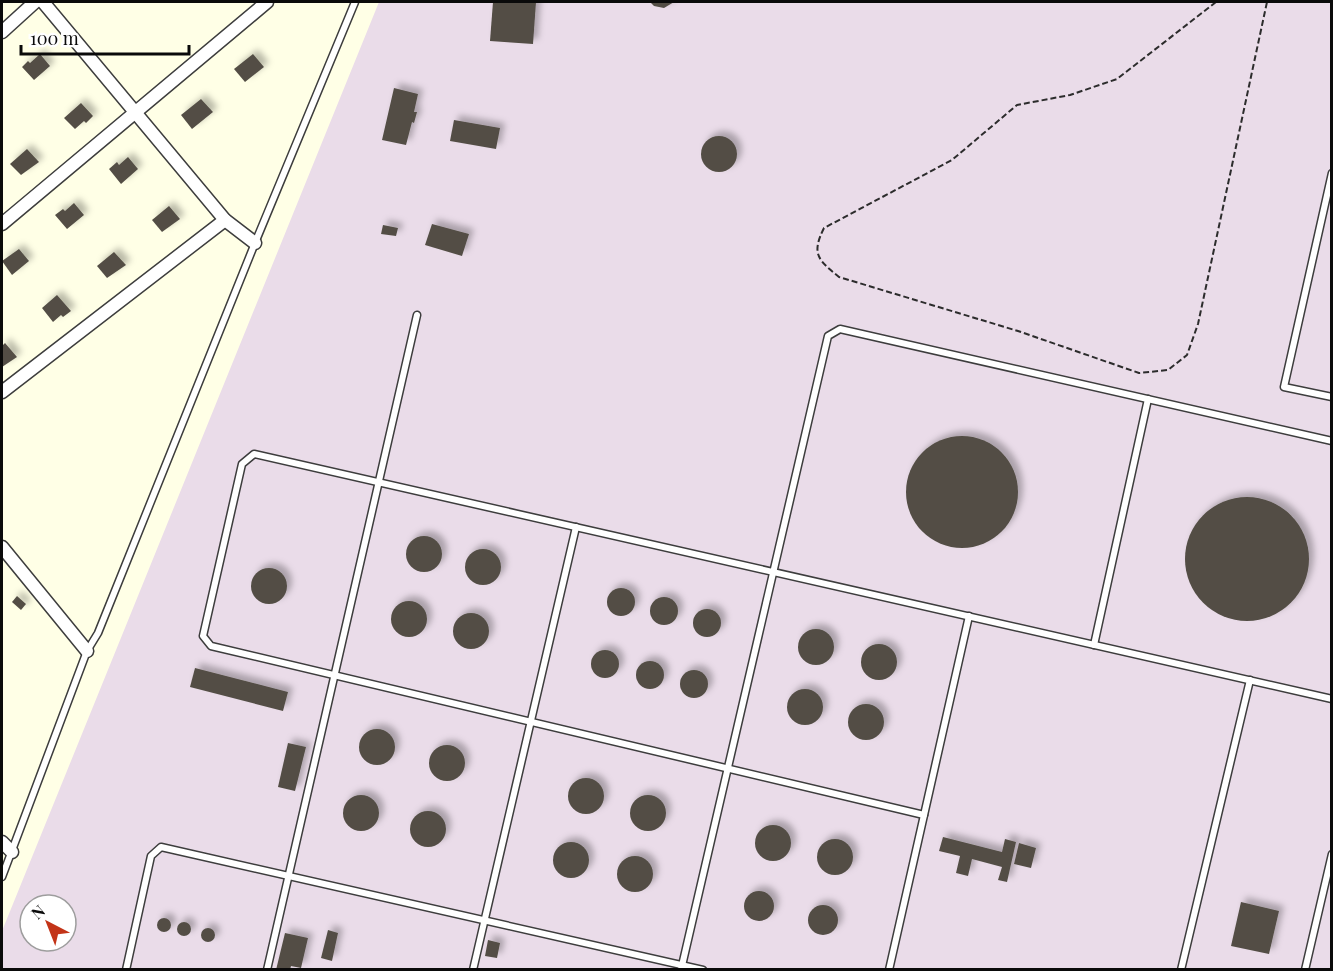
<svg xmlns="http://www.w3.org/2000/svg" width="1333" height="971" font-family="'Playfair Display',serif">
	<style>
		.industrial { fill: #eadce9; fill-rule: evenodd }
		.building { fill: #534e45; filter: url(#shadow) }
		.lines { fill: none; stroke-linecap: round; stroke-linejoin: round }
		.service-casing { stroke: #3d3d3d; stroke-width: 9 }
		.minor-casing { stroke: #3d3d3d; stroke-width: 15 }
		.path { stroke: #2c2c2c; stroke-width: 2; stroke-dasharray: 6 3; stroke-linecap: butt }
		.service { stroke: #fff; stroke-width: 6 }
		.minor { stroke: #fff; stroke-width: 12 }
	</style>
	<defs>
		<filter id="shadow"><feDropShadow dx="5" dy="-5" stdDeviation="3" flood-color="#0004"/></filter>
	</defs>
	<rect width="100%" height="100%" fill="#ffffe6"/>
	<path class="industrial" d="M379,2H1331V969L2,970V931ZM30,905H66V941H30Z"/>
	<g class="building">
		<path d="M493,2H536L533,44L490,41Z"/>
		<path d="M650,2H674L664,8L654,6Z"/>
		<path d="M40,54L50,66L34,80L22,67L28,61L30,63Z"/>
		<path d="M253,54L264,67L245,82L234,69Z"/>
		<path d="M394,88L418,94L414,112H417L414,123L412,122L406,145L382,140Z"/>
		<path d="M201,99L213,112L192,129L181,115Z"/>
		<path d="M81,103L93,116L86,123L84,121L75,129L64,118Z"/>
		<path d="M454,120L500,128L496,149L450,141Z"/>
		<circle cx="719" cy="154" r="18"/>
		<path d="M27,149L39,162L21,175L10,164Z"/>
		<path d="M128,157L138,169L121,184L109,169L117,162L119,165Z"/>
		<path d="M74,203L84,215L67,229L55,215L63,209L65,211Z"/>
		<path d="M169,206L180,219L162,232L152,220Z"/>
		<path d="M432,224L469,234L462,256L425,245Z"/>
		<path d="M383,225L398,228L396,236L381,234Z"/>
		<path d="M19,249L29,261L12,275L2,261Z"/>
		<path d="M114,252L126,265L107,278L97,266Z"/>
		<path d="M57,295L71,311L63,317L61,315L53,322L42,308Z"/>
		<path d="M5,343L17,357L2,367V346Z"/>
		<circle cx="962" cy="492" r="56"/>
		<circle cx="1247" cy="559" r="62"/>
		<circle cx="424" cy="554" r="18"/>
		<circle cx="483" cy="567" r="18"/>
		<circle cx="269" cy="586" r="18"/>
		<circle cx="621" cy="602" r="14"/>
		<path d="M17,596L26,604L21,610L12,602Z"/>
		<circle cx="664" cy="611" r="14"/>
		<circle cx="409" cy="619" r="18"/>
		<circle cx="707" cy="623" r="14"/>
		<circle cx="471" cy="631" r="18"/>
		<circle cx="816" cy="647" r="18"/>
		<circle cx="879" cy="662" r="18"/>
		<circle cx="605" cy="664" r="14"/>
		<circle cx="650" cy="675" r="14"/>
		<path d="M195,668L288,692L283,711L190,687Z"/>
		<circle cx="694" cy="684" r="14"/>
		<circle cx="805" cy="707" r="18"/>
		<circle cx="866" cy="722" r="18"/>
		<circle cx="377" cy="747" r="18"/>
		<path d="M288,743L306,747L295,791L278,787Z"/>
		<circle cx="447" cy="763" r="18"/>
		<circle cx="586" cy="796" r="18"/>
		<circle cx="648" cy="813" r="18"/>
		<circle cx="361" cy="813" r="18"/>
		<circle cx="428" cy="829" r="18"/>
		<circle cx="773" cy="843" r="18"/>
		<path d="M943,837L1002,852L1005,839L1016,842L1007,882L998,880L1002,867L972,859L968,876L956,873L960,856L939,851Z"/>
		<circle cx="835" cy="857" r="18"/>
		<circle cx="571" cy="860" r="18"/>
		<path d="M1019,843L1036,848L1031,868L1014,864Z"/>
		<circle cx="635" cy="874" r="18"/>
		<circle cx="759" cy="906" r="15"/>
		<path d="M1241,902L1279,911L1269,954L1231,946Z"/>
		<circle cx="823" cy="920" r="15"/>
		<circle cx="164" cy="925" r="7"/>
		<circle cx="184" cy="929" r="7"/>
		<circle cx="208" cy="935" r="7"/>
		<path d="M328,930L338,933L332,961L321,958Z"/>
		<path d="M285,933L308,938L301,968L291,966L290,970H276Z"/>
		<path d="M488,940L500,943L497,958L485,956Z"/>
	</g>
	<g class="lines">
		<g class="service-casing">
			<g id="service">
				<path d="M1332,173L1284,387L1332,397"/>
				<path d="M1094,645L1148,399"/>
				<path d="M924,815L211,646L203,636L242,464L254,454L1332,699"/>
				<path d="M2,877L87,651L98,633L255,243L355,2"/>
				<path d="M126,970L151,856L161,847L703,970"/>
				<path d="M267,970L417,315"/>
				<path d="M473,970L576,527"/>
				<path d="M681,970L828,336L840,329L1332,441"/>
				<path d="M889,970L969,616"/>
				<path d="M1181,970L1250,680"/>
				<path d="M1305,970L1332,854"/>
			</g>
		</g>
		<g class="minor-casing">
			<g id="minor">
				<path d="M43,2L225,220L255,243"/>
				<path d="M2,32L35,2"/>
				<path d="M2,224L267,2"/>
				<path d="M2,392L225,220"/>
				<path d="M2,547L87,651"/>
				<path d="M2,842L12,852"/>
			</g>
		</g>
		<path class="path" d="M1216,2L1117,79L1070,95L1017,105L952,160L824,228C811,254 818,260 839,277L1018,331L1139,373L1168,370L1187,355L1198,324L1267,2"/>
		<use href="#service" class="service"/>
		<use href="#minor" class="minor"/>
	</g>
	<rect width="1333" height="971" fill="none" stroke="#0a0a0a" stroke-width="6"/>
	<g transform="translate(48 923) rotate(318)"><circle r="28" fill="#ffffff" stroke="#9d9d9d" stroke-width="1.5"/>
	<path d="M0-4.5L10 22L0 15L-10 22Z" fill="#c33418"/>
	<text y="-9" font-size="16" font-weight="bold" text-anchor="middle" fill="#0a0a0a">N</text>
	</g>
	<path d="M21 45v9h168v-9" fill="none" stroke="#0a0a0a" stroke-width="3"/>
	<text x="30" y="45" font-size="18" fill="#0a0a0a" stroke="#ffffff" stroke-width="4.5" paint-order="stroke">100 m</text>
</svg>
